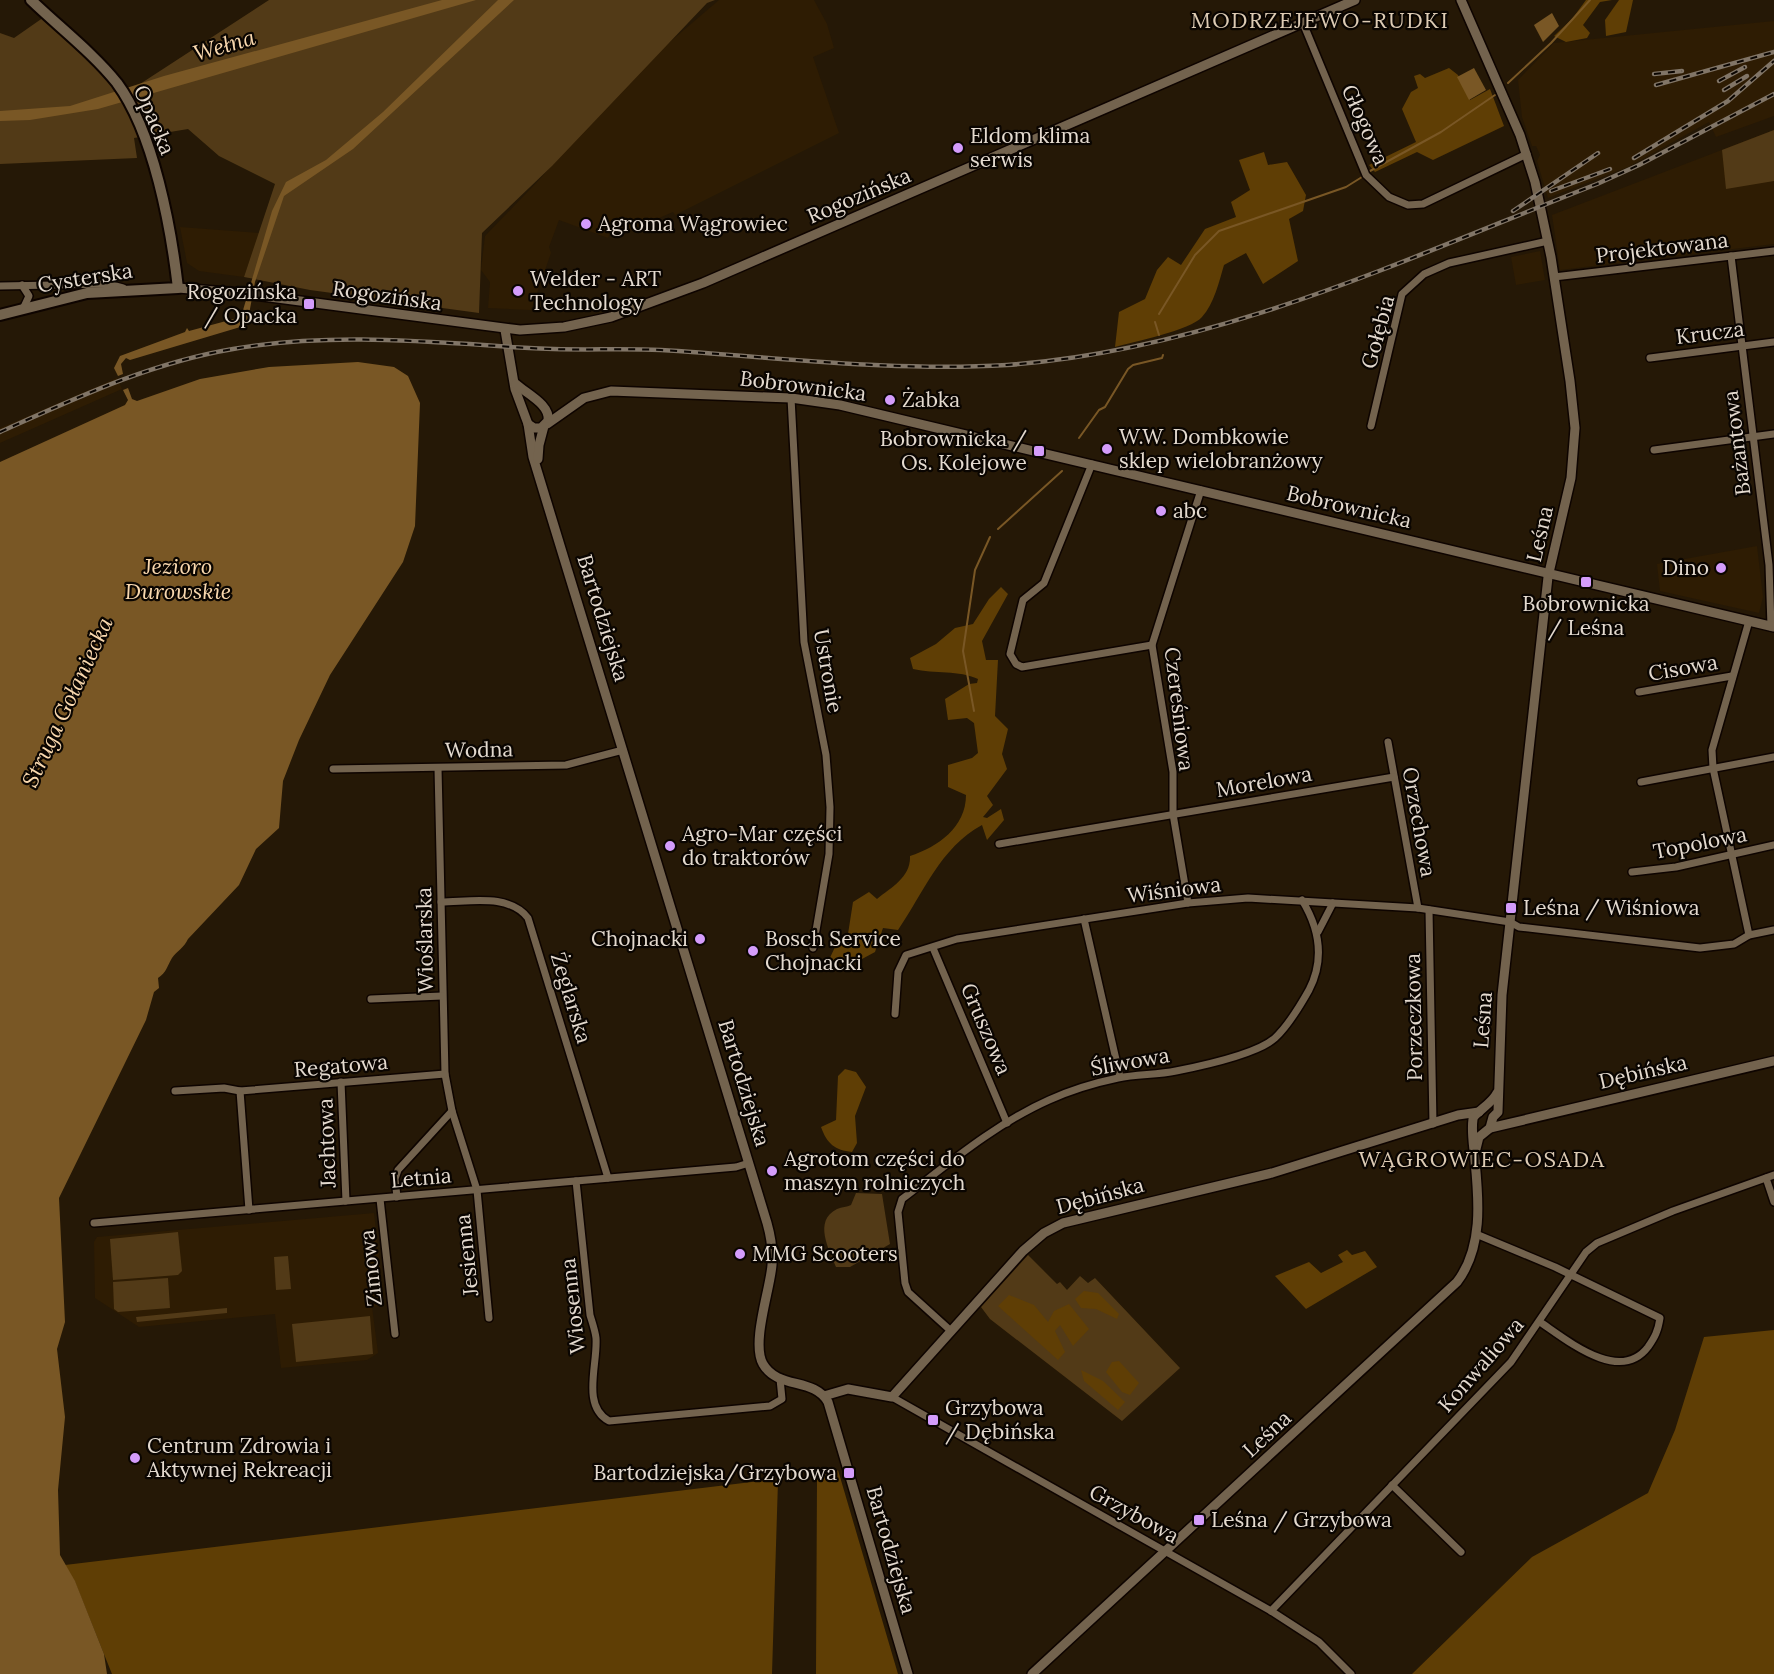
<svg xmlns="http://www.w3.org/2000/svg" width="1774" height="1674" font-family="Lora,serif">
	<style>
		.built { fill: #2e1c03 }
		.green { fill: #523a17 }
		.forest { fill: #5f3e05 }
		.water { fill: #795725 }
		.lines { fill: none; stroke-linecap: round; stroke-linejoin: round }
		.stream { stroke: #795725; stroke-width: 2 }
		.minor-casing { stroke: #0e0400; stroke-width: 10 }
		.tertiary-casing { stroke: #0e0400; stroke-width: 12 }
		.secondary-casing { stroke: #0e0400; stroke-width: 14 }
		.minor { stroke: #73634e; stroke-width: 7 }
		.tertiary { stroke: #73634e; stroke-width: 9 }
		.secondary { stroke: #73634e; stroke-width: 10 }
		.rail-casing { stroke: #817567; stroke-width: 4.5 }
		.rail { stroke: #0a0501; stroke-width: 2; stroke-dasharray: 7; stroke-linecap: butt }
		.poi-dot { fill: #d49cfb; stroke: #0a0501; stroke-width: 2 }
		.labels { text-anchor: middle; stroke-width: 4.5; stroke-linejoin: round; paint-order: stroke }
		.street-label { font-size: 21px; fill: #e4dacf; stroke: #0a0501 }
		.poi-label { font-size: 21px; fill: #e4dacf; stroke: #0a0501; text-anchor: start }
		.neighbourhood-label { font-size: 22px; letter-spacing: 1.5px; fill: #ddcbb4; stroke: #0a0501 }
		.water-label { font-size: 22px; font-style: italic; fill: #f9d8ae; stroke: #0a0501 }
	</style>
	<rect width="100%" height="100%" fill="#251806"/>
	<g class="built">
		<path d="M719,0H814L827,24L834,48L813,57L839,133L675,215L673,212L620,235L611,231L608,238L559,220L549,247L551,253L531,310L488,308L490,282L481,270L485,236L539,180L609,99L643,65Z"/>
		<path d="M1774,21V116L1716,137L1709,122L1628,167L1548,198L1537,161L1540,155L1536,146H1532L1522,117L1518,80L1554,43Z"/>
		<path d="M1774,130V244L1560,270L1552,215Z"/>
		<path d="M180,227L259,233L244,277L199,271L187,263Z"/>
		<path d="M1540,251L1545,280L1516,285L1511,257Z"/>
		<path d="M117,378L122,389L0,443V428Z"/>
		<path d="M1757,546L1763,597L1759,613L1660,591L1657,564Z"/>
		<path d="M374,1213L384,1298L380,1306L372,1307L378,1353L367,1360L281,1368L275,1314L139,1327L95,1298L94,1242L97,1237Z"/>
	</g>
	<g class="green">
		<path d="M269,0H715L707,3L552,166L482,233L479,313L310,290L244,277L275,184L219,156L188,129L134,138L137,158L0,164V33L14,38L47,15L115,82L120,97Z"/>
		<path d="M1774,130V181L1726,189L1722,150Z"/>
		<path d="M856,1193L882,1194L890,1244L850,1267H836C829,1249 813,1221 837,1209C842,1207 847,1207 851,1205Z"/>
		<path d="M178,1232L182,1271L178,1275L113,1280L110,1239Z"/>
		<path d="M1028,1255L1057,1284L1060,1282L1067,1290L1080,1276L1088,1283L1095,1278L1180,1368L1122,1421L990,1319L981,1307Z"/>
		<path d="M288,1256L291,1289L276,1290L274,1257Z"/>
		<path d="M168,1278L170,1308L118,1312L114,1309L113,1282Z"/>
		<path d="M227,1308V1313L137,1322L136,1317Z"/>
		<path d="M370,1316L373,1354L296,1362L292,1324Z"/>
	</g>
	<g class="forest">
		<path d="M1586,0H1612L1600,2L1583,25L1590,33L1587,38L1566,42L1554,36L1572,19Z"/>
		<path d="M1619,0H1633L1626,32L1606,36L1605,20Z"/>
		<path d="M1449,68L1458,75L1470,100L1490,89L1504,126L1433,160L1417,152L1375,172L1369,165L1416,142L1402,109L1411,92L1418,88L1414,76L1420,74L1425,78Z"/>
		<path d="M1264,152L1268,165L1287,162L1306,195L1303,211L1289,219L1298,261L1263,284L1246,253L1224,265C1219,282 1214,304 1202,317C1191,330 1133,342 1115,347L1119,312L1145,299L1157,270L1168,257L1181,265L1205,229L1236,217L1231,202L1250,190L1239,160Z"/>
		<path d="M1001,587L1008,594L982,641L986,660H998L995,716L1008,729L1002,754L1007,769L987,796L993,805L983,817L987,818L1001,809L1004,820L987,840L982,825C940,848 924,892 898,930L883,928L875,952L862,959L828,962L835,947L848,934L853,902L869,892L877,899C892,887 911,877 910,856C938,847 966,827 966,795L948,787V765L972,758L978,753L974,723L967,718L948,720L945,699L969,684L977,683L978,679C959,670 935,674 913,669L910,658L936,644L955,628L973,624L989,599Z"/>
		<path d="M845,1069L856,1072L866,1087L855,1116L857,1143L852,1152C835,1150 827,1144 821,1127L836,1120L838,1076Z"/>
		<path d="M1347,1250L1352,1255L1365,1251L1377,1267L1306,1309L1275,1276L1309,1262L1321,1273L1343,1262L1338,1255Z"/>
		<path d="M1084,1291L1098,1293L1119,1314L1117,1319L1096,1309L1081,1308L1075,1299Z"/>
		<path d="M1009,1295L1034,1305L1048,1322L1054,1311L1069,1304L1089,1329L1073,1346L1060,1325L1055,1331L1065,1352L1058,1360L998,1306Z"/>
		<path d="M1774,1330V1674H1412L1532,1557L1648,1493L1675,1430L1704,1337Z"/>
		<path d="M1119,1361L1139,1383L1130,1395L1122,1392L1106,1372L1112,1362Z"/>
		<path d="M1081,1370L1103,1381L1125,1402L1118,1410L1084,1381Z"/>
		<path d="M838,1470L898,1674H816L817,1480L821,1474H834Z"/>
		<path d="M768,1480L778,1481L772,1674H112L75,1582L65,1565Z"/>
	</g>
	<g class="water">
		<path d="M442,0H476L98,109L30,120L0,121V111L70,106L164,76Z"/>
		<path d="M498,0H514L353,149L284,196L255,282L247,325L130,360L126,358L121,364L123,374L118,376L114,368L120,356L185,332L187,328L189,331L241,317L272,211L286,182L326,160L383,112Z"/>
		<path d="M1552,13L1559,26L1543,42L1534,25Z"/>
		<path d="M1474,68L1486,90L1469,100L1457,77Z"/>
		<path d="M358,362L394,367L408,376L420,403L415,526L403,562L330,675L299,740L283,781L279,828L256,849L239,885L188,939C184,948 177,951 172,958C167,966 167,972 158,978L159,988L154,992L146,1020L59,1198L65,1322L57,1349L65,1417L58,1490L60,1555L75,1581L104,1654L107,1674H0V462L125,405L128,400L123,390L128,388L132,399L137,401L200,379L269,367Z"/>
	</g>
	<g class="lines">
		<g class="stream">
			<path d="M1508,83L1551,43L1590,0"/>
			<path d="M1370,171L1441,132L1495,95"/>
			<path d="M1159,314L1195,255L1219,231L1346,187L1362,177"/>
			<path d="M1155,322L1159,335"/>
			<path d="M1079,438L1099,410L1105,407L1128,369L1133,365L1162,358L1163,355"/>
			<path d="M998,529L1062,471"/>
			<path d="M974,711L963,651L975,570L990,537"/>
		</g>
		<g class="minor-casing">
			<g id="minor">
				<path d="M1303,23L1366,175L1389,197L1408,205L1423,204L1527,154"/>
				<path d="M1731,256L1769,565L1771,627"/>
				<path d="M1554,277L1774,251"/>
				<path d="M22,285L29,296L23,309"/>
				<path d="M0,286L108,284L123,288"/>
				<path d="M1650,358L1774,342"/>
				<path d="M791,398L804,642L826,755L830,807L829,854L813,948"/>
				<path d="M1371,426L1402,294L1424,274L1449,263L1548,241"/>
				<path d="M1654,450L1774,434"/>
				<path d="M1092,464L1044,583L1023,600L1010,654L1016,664L1022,667L1152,645"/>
				<path d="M1749,621L1712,750L1713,768L1749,935"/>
				<path d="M1639,692L1732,676"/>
				<path d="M1388,742L1418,908"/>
				<path d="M438,768L445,1074L452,1111L477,1190L489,1318"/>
				<path d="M333,769L566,765L623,750"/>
				<path d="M1641,782L1774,757"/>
				<path d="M999,844L1394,777"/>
				<path d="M1632,872L1676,867L1774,845"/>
				<path d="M441,902C469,902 509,893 528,918L608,1178"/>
				<path d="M1188,903L1173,814V772L1152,645L1201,490"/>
				<path d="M1429,910L1433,1124"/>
				<path d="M1084,919L1120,1077"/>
				<path d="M1318,932L1333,903"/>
				<path d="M933,948L1007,1123"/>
				<path d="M371,999L442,996"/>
				<path d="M895,1014L898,972L906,955L957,939L1188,903L1248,898L1418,908L1510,922L1519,927L1700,948L1734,944L1749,935L1774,930"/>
				<path d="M341,1082L346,1201"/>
				<path d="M175,1091L224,1088L240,1091L445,1074"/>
				<path d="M240,1091L249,1210"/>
				<path d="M1766,1178L1774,1202"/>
				<path d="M576,1181L590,1315C592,1322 595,1330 596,1338C598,1364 581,1406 609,1421L770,1406L782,1399L780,1379"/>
				<path d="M397,1197L395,1179L398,1170L452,1111"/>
				<path d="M380,1199L395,1334"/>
				<path d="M94,1223L736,1167L749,1163"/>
				<path d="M1476,1234L1555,1267L1660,1318C1658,1331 1655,1337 1648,1347C1620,1384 1568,1341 1540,1322"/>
				<path d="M951,1331L908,1292L905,1283L898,1212L902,1199C948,1164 995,1124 1049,1100C1071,1090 1094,1083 1118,1078C1137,1074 1157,1075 1176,1071C1201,1066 1257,1054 1275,1038C1289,1025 1300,1006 1309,990C1325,959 1319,928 1302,900"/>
				<path d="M892,1397L1271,1611L1319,1642L1351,1674"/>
				<path d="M1392,1485L1461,1552"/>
				<path d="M1271,1611L1511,1362L1586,1252L1597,1243L1673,1211L1774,1175"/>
			</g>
		</g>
		<g class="tertiary-casing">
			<g id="tertiary">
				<path d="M1461,0L1520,135L1535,182L1551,257L1570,381L1575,428L1571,478L1548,577L1502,995L1498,1112L1493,1117L1490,1128"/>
				<path d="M178,288L240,293L520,330L564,327L611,317L703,283L1355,0"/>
				<path d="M505,330L515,389L528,424L533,457L767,1223C771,1237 773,1251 772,1265C770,1290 751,1343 763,1364C778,1390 814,1377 828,1402L908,1674"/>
				<path d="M516,384C527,394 551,405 548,421L541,428H534L528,424"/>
				<path d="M547,424L584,398L611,391L791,398L840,405L1774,627"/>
				<path d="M538,459L539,445L544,426"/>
				<path d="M1476,1149L1479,1137L1490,1128L1774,1061"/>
				<path d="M824,1396L848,1389L892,1397L1023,1251L1044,1233L1063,1223L1272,1173L1458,1115L1479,1112"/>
				<path d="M1032,1674L1457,1282C1483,1248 1479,1201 1475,1161C1474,1146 1471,1133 1473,1119C1474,1113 1492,1104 1497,1093"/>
			</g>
		</g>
		<g class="secondary-casing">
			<path id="secondary" d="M0,315L87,293L178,288C171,228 154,133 117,83C93,53 59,27 31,0"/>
		</g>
		<use href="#minor" class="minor"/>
		<use href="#tertiary" class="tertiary"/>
		<use href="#secondary" class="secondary"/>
		<g class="rail-casing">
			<g id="rail">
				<path d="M1654,74L1682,71"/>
				<path d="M1719,81L1745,67"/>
				<path d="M1656,85L1774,52"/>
				<path d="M1724,90L1747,76"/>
				<path d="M1634,158L1728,101L1774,61"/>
				<path d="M1551,191L1610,169"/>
				<path d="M1513,211L1598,153"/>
				<path d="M0,432C76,398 150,363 233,349C331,332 430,342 529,348C573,351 617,348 661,350C776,357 892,372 1007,365C1215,350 1405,259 1597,184L1639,165L1774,94"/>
			</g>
		</g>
		<use href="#rail" class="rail"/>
	</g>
	<g class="poi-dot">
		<circle cx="958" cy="148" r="6"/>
		<circle cx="586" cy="224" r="6"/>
		<circle cx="518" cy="291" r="6"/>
		<rect x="303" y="298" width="12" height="12" rx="3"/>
		<circle cx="890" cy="400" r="6"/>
		<circle cx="1107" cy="449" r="6"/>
		<rect x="1033" y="445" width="12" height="12" rx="3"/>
		<circle cx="1161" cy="511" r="6"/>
		<circle cx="1721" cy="568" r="6"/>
		<rect x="1580" y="576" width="12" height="12" rx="3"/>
		<circle cx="670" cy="846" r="6"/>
		<rect x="1505" y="902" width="12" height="12" rx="3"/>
		<circle cx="700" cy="939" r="6"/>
		<circle cx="753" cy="951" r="6"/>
		<circle cx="772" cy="1171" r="6"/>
		<circle cx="740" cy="1254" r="6"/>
		<rect x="927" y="1414" width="12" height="12" rx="3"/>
		<circle cx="135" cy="1458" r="6"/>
		<rect x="843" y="1467" width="12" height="12" rx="3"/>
		<rect x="1193" y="1514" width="12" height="12" rx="3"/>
	</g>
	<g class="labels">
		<g class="street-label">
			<text transform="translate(154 120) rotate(67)" y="7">Opacka</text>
			<text transform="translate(1365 125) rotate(66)" y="7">Głogowa</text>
			<text transform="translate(859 196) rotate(-23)" y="7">Rogozińska</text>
			<text transform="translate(1662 248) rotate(-7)" y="7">Projektowana</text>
			<text transform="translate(85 278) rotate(-9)" y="7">Cysterska</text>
			<text transform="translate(387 296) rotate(8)" y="7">Rogozińska</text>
			<text transform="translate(1378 332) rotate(-75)" y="7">Gołębia</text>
			<text transform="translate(1710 333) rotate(-7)" y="7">Krucza</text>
			<text transform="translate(803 386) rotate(7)" y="7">Bobrownicka</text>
			<text transform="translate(1737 443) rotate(-97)" y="7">Bażantowa</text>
			<text transform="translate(1349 507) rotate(13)" y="7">Bobrownicka</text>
			<text transform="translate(1540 534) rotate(-77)" y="7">Leśna</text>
			<text transform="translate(603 618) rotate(73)" y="7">Bartodziejska</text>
			<text transform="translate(1683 668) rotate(-10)" y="7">Cisowa</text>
			<text transform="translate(828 671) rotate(80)" y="7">Ustronie</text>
			<text transform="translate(1179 709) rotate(83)" y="7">Czereśniowa</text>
			<text transform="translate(479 750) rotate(-1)" y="7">Wodna</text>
			<text transform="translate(1264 782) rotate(-10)" y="7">Morelowa</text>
			<text transform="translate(1419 822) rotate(80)" y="7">Orzechowa</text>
			<text transform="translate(1700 843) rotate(-11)" y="7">Topolowa</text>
			<text transform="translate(1174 890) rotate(-7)" y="7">Wiśniowa</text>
			<text transform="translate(425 940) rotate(-91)" y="7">Wioślarska</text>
			<text transform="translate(571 998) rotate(73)" y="7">Żeglarska</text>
			<text transform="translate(1414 1017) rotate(-91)" y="7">Porzeczkowa</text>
			<text transform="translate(1483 1020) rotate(-86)" y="7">Leśna</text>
			<text transform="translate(986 1029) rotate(67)" y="7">Gruszowa</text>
			<text transform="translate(1130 1062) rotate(-10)" y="7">Śliwowa</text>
			<text transform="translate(341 1066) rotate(-5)" y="7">Regatowa</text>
			<text transform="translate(1643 1072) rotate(-13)" y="7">Dębińska</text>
			<text transform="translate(744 1083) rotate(73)" y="7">Bartodziejska</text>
			<text transform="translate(327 1143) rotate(-92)" y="7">Jachtowa</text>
			<text transform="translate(421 1178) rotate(-5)" y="7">Letnia</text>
			<text transform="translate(1100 1196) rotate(-15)" y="7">Dębińska</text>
			<text transform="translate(467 1255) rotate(-96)" y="7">Jesienna</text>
			<text transform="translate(371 1268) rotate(-96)" y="7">Zimowa</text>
			<text transform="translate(573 1306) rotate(-96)" y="7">Wiosenna</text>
			<text transform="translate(1481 1365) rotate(-49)" y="7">Konwaliowa</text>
			<text transform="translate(1267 1434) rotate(-43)" y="7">Leśna</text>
			<text transform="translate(1134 1514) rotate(29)" y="7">Grzybowa</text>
			<text transform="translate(891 1550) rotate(74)" y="7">Bartodziejska</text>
		</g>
		<g class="poi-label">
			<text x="970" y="143">Eldom klima<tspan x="970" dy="24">serwis</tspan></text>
			<text x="598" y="231">Agroma Wągrowiec</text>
			<text x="530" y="286">Welder - ART<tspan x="530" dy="24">Technology</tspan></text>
			<text x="297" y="299" text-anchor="end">Rogozińska<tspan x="297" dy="24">/ Opacka</tspan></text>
			<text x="902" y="407">Żabka</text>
			<text x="1119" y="444">W.W. Dombkowie<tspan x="1119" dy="24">sklep wielobranżowy</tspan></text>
			<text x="1027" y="446" text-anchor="end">Bobrownicka /<tspan x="1027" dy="24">Os. Kolejowe</tspan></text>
			<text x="1173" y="518">abc</text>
			<text x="1709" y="575" text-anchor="end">Dino</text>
			<text x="1586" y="611" text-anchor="middle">Bobrownicka<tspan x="1586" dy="24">/ Leśna</tspan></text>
			<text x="682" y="841">Agro-Mar części<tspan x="682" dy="24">do traktorów</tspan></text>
			<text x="1523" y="915">Leśna / Wiśniowa</text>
			<text x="688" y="946" text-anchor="end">Chojnacki</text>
			<text x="765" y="946">Bosch Service<tspan x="765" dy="24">Chojnacki</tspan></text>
			<text x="784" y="1166">Agrotom części do<tspan x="784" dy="24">maszyn rolniczych</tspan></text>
			<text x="752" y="1261">MMG Scooters</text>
			<text x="945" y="1415">Grzybowa<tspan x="945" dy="24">/ Dębińska</tspan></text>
			<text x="147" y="1453">Centrum Zdrowia i<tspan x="147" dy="24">Aktywnej Rekreacji</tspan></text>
			<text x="837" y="1480" text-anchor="end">Bartodziejska/Grzybowa</text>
			<text x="1211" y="1527">Leśna / Grzybowa</text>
		</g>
		<g class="neighbourhood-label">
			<text x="1320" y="28">MODRZEJEWO-RUDKI</text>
			<text x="1482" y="1167">WĄGROWIEC-OSADA</text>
		</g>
		<g class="water-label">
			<text transform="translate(224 45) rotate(-16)" y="8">Wełna</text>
			<text x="178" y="574">Jezioro<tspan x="178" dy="25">Durowskie</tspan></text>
			<text transform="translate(67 702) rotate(-65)" y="8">Struga Gołaniecka</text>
		</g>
	</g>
</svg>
